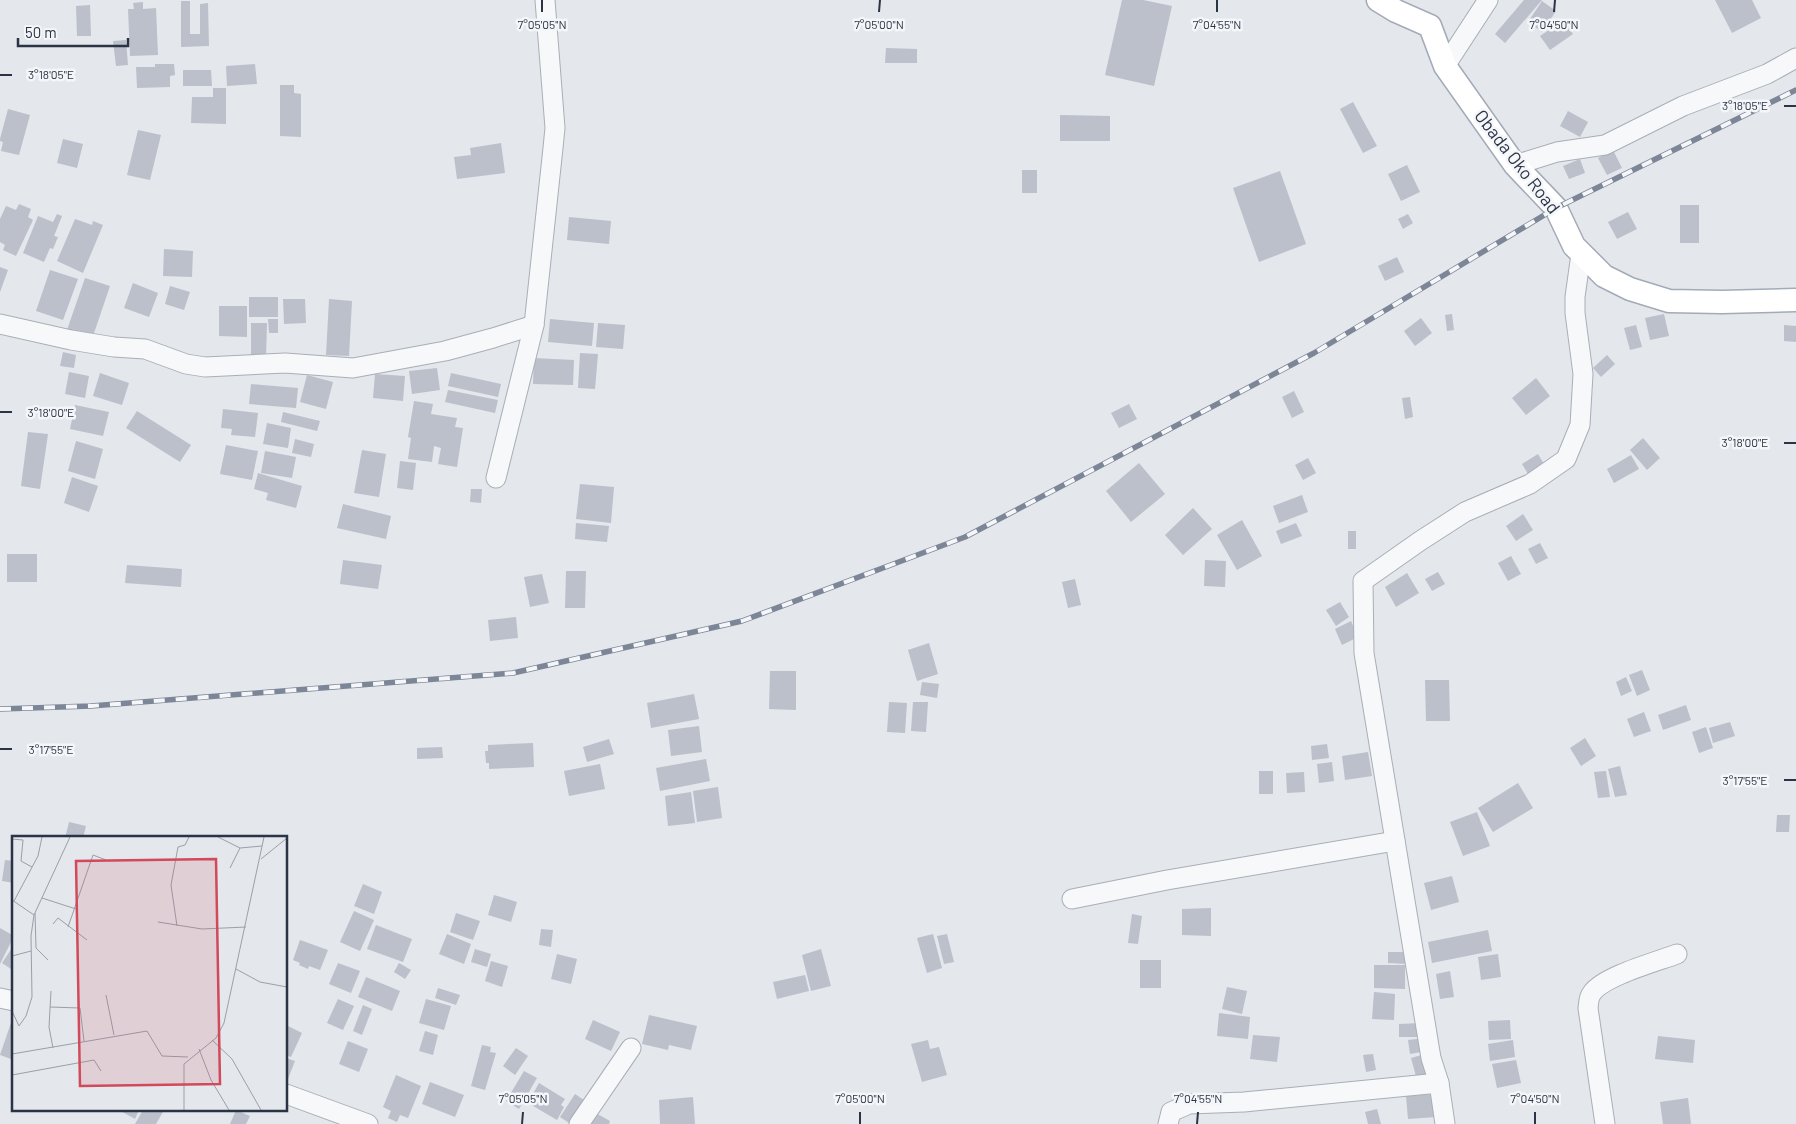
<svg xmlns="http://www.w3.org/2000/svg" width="1796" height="1124" font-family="Barlow,sans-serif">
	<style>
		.building { fill: #bbc0ca }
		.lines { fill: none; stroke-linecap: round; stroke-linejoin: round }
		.minor-casing { stroke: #a9aeb7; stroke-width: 21 }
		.major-casing { stroke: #a3abb8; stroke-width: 25 }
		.minor { stroke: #f7f8fa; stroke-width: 19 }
		.major { stroke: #fff; stroke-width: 22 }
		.rail-casing { stroke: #7d8696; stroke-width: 5.5 }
		.rail { stroke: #f4f6f9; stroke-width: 4; stroke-dasharray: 11; stroke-linecap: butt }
		.ticks { fill: none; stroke: #2b3445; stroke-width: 2 }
		.labels { text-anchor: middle; stroke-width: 5; stroke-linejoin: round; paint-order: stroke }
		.street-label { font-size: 18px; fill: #2b3445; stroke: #f4f6f9 }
		.inset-road { fill: none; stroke: #9a9fa9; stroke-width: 1 }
		.view { fill: #d1495b; fill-opacity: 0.15; stroke: #d1495b; stroke-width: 2.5 }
		.inset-edge { fill: none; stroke: #2b3445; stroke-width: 2.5 }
		.ticks-label { font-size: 12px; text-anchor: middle; fill: #2b3445; stroke: #f4f6f9; stroke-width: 5; stroke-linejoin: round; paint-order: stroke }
	</style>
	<rect width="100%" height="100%" fill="#e4e7ec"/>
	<g class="building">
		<path d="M1122,0H1143L1172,6L1154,86L1105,75Z"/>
		<path d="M1524,0H1542L1505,43L1495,34Z"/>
		<path d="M1715,0H1752L1761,18L1732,33Z"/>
		<path d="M181,1H190V34H200V4L208,3L209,46L181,47Z"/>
		<path d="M1542,1L1556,11L1542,32L1528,22Z"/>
		<path d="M143,2V9L156,8L158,55L130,56L128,9H134L133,3Z"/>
		<path d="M90,5L91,36H77L76,6Z"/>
		<path d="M1564,20L1573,34L1550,50L1540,36Z"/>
		<path d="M126,40L128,65L116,66L113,41Z"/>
		<path d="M886,48L917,49V63H885Z"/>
		<path d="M155,64H174L175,75L170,76V87L137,88L136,67H155Z"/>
		<path d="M255,64L257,84L227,86L226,66Z"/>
		<path d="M183,70H211L212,86H183Z"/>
		<path d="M280,85H294V93L301,94V137L280,136Z"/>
		<path d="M213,88H226V124L191,123L192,97H213Z"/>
		<path d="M1353,102L1377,146L1363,153L1340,109Z"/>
		<path d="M8,109L30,115L19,155L1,151L3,142L0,141V139Z"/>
		<path d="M1568,111L1588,122L1580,137L1560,126Z"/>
		<path d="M1060,115L1110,116V141H1060Z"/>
		<path d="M138,130L161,135L150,180L127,175Z"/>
		<path d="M63,139L83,144L77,168L57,163Z"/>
		<path d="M501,143L505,173L457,179L454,157L471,155L470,148Z"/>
		<path d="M1613,150L1622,168L1607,175L1598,158Z"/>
		<path d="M1580,159L1585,173L1569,179L1563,166Z"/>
		<path d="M1407,165L1420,192L1401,201L1388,174Z"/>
		<rect x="1022" y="170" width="15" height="23"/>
		<path d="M1280,171L1306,244L1259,262L1233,188Z"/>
		<path d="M19,204L31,209L28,217L33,220L16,256L3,250L5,245L0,242V219L6,206L16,210Z"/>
		<rect x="1680" y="205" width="19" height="38"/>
		<path d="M1628,212L1637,229L1617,239L1608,222Z"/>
		<path d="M57,214L62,216L54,236L58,237L53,249L50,248L44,262L23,253L38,216L53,222Z"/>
		<path d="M1408,214L1413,223L1403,229L1398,219Z"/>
		<path d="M569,217L611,221L609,244L567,240Z"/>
		<path d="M75,219L92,225L93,221L103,225L83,273L57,261Z"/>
		<path d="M164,249L193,251L192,277L163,276Z"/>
		<path d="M1397,257L1404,272L1385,281L1378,266Z"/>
		<path d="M0,267L8,270L0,292Z"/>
		<path d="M50,270L78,279L63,320L36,311Z"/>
		<path d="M85,278L110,286L92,339L67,330Z"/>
		<path d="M133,283L158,293L149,317L124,308Z"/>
		<path d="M170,286L190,292L184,310L165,304Z"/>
		<rect x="249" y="297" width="29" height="20"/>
		<path d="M283,299H305L306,323L284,324Z"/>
		<path d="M329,299L352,301L349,356L326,355Z"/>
		<path d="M219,306H247V337L219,336Z"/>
		<path d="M1452,314L1454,330L1447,331L1445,315Z"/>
		<path d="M1664,314L1669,336L1650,340L1645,318Z"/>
		<path d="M1421,318L1432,333L1415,346L1404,331Z"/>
		<path d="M268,319H278V333H269Z"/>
		<path d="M550,319L594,323L592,346L548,342Z"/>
		<path d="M251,323H267L266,358H251Z"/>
		<path d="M598,323L625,325L623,349L596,347Z"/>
		<path d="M1636,325L1642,347L1630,350L1624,328Z"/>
		<path d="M1784,325L1796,326V342L1784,341Z"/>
		<path d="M63,352L76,355L74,368L60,366Z"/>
		<path d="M580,353L598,354L595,389L578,388Z"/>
		<path d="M1607,355L1615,364L1601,377L1593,368Z"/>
		<path d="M534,358L574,360L573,385L533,384Z"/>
		<path d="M437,368L440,390L412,394L409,371Z"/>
		<path d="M69,372L89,376L85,398L65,394Z"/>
		<path d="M100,373L129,383L122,405L93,396Z"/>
		<path d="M451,373L501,384L498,397L448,386Z"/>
		<path d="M375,374L405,376L403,401L373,398Z"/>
		<path d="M307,375L333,382L326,409L300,402Z"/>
		<path d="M1536,378L1550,396L1526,415L1512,398Z"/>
		<path d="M251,384L298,388L296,408L249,404Z"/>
		<path d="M448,390L498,400L495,413L445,402Z"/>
		<path d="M1294,391L1304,412L1292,418L1282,397Z"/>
		<path d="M1410,397L1413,417L1405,419L1402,398Z"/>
		<path d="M414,401L433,404L431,414L457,418L455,427L463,428L457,467L438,464L441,448L434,446L432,462L408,459L411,438L408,437Z"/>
		<path d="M1129,404L1137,419L1119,428L1111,413Z"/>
		<path d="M75,405L109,412L103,436L70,429Z"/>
		<path d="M223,409L258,413L255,437L231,435L232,429L221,428Z"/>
		<path d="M137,411L191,445L180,462L126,428Z"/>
		<path d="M283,412L320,421L317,431L281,422Z"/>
		<path d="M267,423L291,428L288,448L263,444Z"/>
		<path d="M28,432L48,434L40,489L21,486Z"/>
		<path d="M1643,438L1660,458L1647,470L1630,450Z"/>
		<path d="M295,439L314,444L311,457L292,453Z"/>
		<path d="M76,441L103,449L95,479L68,471Z"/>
		<path d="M226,445L258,451L252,480L220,474Z"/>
		<path d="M362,450L386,454L379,497L354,493Z"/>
		<path d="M265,451L296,457L292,478L261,473Z"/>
		<path d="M1538,454L1544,464L1528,474L1522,464Z"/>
		<path d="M1631,455L1639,469L1614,483L1607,469Z"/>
		<path d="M1308,458L1316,473L1303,480L1295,465Z"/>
		<path d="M400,461L416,463L413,490L397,488Z"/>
		<path d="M1139,463L1165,494L1131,522L1106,491Z"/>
		<path d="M258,473L302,486L296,508L266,500L268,493L254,489Z"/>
		<path d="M72,477L98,486L89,512L64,503Z"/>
		<path d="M580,484L614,487L611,523L576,519Z"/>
		<path d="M471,489H482L481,503L470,502Z"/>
		<path d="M1302,495L1308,512L1279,523L1273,506Z"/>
		<path d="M343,504L391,516L386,539L337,528Z"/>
		<path d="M1193,508L1212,529L1183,555L1165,535Z"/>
		<path d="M1523,514L1533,530L1516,541L1506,526Z"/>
		<path d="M1242,520L1262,556L1237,570L1217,535Z"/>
		<path d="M576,523L609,526L607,542L575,539Z"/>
		<path d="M1296,523L1302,536L1281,544L1276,531Z"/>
		<rect x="1348" y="531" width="8" height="18"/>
		<path d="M1540,543L1548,558L1536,564L1528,549Z"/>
		<rect x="7" y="554" width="30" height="28"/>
		<path d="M1511,556L1521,574L1508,581L1498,563Z"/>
		<path d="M343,560L382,565L378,589L340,584Z"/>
		<path d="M1205,560L1226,561L1225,587L1204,586Z"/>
		<path d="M127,565L182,569L181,587L125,583Z"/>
		<path d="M566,571H586L585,608H565Z"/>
		<path d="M1438,572L1445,584L1432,591L1425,579Z"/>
		<path d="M1407,573L1419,593L1396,607L1385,587Z"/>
		<path d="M542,574L549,603L530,607L524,577Z"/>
		<path d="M1075,579L1081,605L1068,608L1062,582Z"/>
		<path d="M1340,602L1349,617L1336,626L1326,610Z"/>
		<path d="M516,617L518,638L490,641L488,620Z"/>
		<path d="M1351,621L1358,637L1342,645L1335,629Z"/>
		<path d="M929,643L938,674L917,681L908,650Z"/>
		<path d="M1642,670L1650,690L1637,696L1629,675Z"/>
		<path d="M770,671H796V710L769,709Z"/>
		<path d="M1626,677L1632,691L1621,696L1616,682Z"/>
		<path d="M1425,680H1449L1450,721H1426Z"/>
		<path d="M922,682L939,684L937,698L920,695Z"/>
		<path d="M694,694L699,719L651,728L647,703Z"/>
		<path d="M889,702L907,703L905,733L887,732Z"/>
		<path d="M913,702H928L926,732L911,731Z"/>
		<path d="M1686,705L1691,720L1663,730L1658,715Z"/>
		<path d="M1644,712L1651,731L1634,737L1627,719Z"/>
		<path d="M1730,722L1735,736L1713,743L1709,728Z"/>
		<path d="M699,726L702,752L671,756L668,730Z"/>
		<path d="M1706,727L1713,748L1699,753L1692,732Z"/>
		<path d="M1585,738L1596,756L1581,766L1570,748Z"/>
		<path d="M609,739L614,754L587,762L583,747Z"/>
		<path d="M533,743L534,767L489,769V763H486L485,751H488V745Z"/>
		<path d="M1327,744L1329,758L1312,760L1311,746Z"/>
		<path d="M442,747L443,758L417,759V748Z"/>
		<path d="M1368,752L1372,776L1345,780L1342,756Z"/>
		<path d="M706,759L710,781L660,791L656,768Z"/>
		<path d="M1332,762L1334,781L1319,783L1317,764Z"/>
		<path d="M600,764L605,789L569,796L564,771Z"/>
		<path d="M1620,766L1627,795L1615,797L1608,769Z"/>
		<rect x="1259" y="771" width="14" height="23"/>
		<path d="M1606,771L1610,797L1598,798L1594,772Z"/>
		<path d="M1304,772L1305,792L1287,793L1286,773Z"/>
		<path d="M1518,783L1533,808L1493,832L1478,808Z"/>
		<path d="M718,787L722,818L697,822L693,791Z"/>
		<path d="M691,792L695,823L668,826L665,796Z"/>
		<path d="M1477,812L1490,846L1463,856L1450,822Z"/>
		<path d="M1777,815H1790L1789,832H1776Z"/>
		<path d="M69,822L86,826L83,838H65Z"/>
		<path d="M5,860L14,861V883L2,881Z"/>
		<path d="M1452,876L1459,902L1431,910L1424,883Z"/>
		<path d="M363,884L382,892L374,914L354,906Z"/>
		<path d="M494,895L517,902L511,922L488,915Z"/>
		<path d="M1211,908V936L1182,935V909Z"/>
		<path d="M354,911L374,920L360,951L340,942Z"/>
		<path d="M456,913L480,921L473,940L450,932Z"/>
		<path d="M1132,914L1142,916L1138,944L1128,943Z"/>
		<path d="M376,925L412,939L403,962L367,949Z"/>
		<path d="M0,928L14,936L0,964Z"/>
		<path d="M541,929L553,930L551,947L539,945Z"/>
		<path d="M1488,930L1492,951L1432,963L1428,942Z"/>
		<path d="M447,934L471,944L464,964L439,954Z"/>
		<path d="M933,934L942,968L927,973L917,938Z"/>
		<path d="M947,934L954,962L944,964L937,936Z"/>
		<path d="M300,940L328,950L320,970L309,966L308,969L299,965L300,963L293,960Z"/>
		<path d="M14,945V965L11,969L2,963Z"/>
		<path d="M475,949L491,954L487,967L471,962Z"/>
		<path d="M821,949L831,986L811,991L802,955Z"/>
		<path d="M1388,952H1408L1407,964L1388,963Z"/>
		<path d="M557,954L577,959L571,984L551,979Z"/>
		<path d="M1498,954L1501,977L1481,980L1478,957Z"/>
		<rect x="1140" y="960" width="21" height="28"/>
		<path d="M491,961L508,966L502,987L485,981Z"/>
		<path d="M338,963L360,971L351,993L329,984Z"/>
		<path d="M399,963L411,970L405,979L394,972Z"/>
		<path d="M1374,965H1405V989L1374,988Z"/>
		<path d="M1450,971L1454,997L1440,999L1436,974Z"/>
		<path d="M805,975L809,991L777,999L773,982Z"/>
		<path d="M366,977L400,991L392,1011L358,997Z"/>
		<path d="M1227,987L1247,991L1242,1014L1222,1009Z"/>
		<path d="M438,988L460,995L456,1005L435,998Z"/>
		<path d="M1374,992L1395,994L1394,1020L1372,1019Z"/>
		<path d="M338,999L354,1006L343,1030L327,1023Z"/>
		<path d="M426,999L451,1006L444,1030L419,1023Z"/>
		<path d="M363,1005L372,1009L362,1035L353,1031Z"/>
		<path d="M1219,1013L1250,1017L1248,1039L1217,1036Z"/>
		<path d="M649,1015L697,1026L691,1050L669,1045L668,1050L642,1044Z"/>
		<path d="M13,1017H14V1060L0,1055Z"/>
		<path d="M593,1020L620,1032L611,1051L585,1039Z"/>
		<path d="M1510,1020L1511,1039L1489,1040L1488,1021Z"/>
		<path d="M1420,1023V1037H1399V1024Z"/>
		<path d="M286,1025L302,1033L291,1057L286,1055Z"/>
		<path d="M425,1031L438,1035L433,1055L419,1051Z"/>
		<path d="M1253,1035L1280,1037L1277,1062L1250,1059Z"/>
		<path d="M1658,1036L1695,1040L1693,1063L1655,1059Z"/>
		<path d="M1425,1038L1427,1051L1410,1054L1408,1040Z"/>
		<path d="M928,1040L930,1049L939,1047L947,1075L922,1082L911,1044Z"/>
		<path d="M1513,1040L1515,1057L1490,1061L1488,1044Z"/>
		<path d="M348,1041L368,1049L359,1072L339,1064Z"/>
		<path d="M482,1045L491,1047L490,1052L496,1053L485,1090L471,1086Z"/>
		<path d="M516,1048L528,1056L515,1075L503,1066Z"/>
		<path d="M1373,1054L1376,1070L1366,1072L1363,1055Z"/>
		<path d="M1425,1054L1431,1076L1417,1080L1411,1058Z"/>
		<path d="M286,1058L295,1061L286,1084Z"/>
		<path d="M1516,1060L1521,1083L1497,1088L1492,1064Z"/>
		<path d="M524,1071L537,1078L519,1109L506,1101Z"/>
		<path d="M396,1075L421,1086L408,1118L400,1115L397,1122L388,1118L391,1111L383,1107Z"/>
		<path d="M430,1082L464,1095L455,1117L422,1104Z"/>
		<path d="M539,1083L565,1099L561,1105L564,1107L557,1120L528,1103Z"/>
		<path d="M575,1094L584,1100L569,1123L560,1117Z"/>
		<path d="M1435,1094L1436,1117L1408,1119L1406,1096Z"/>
		<path d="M693,1097L695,1124H660L659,1100Z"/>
		<path d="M1688,1098L1691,1124H1663L1660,1102Z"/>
		<path d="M1377,1109L1381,1124H1368L1365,1112Z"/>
		<path d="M119,1110H139L135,1119Z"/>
		<path d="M143,1110H164L156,1124H135Z"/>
		<path d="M236,1110L250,1116L246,1124H230Z"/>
		<path d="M594,1112L610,1121L609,1124H585Z"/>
	</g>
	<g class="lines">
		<g class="minor-casing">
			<g id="minor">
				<path d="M1445,66L1488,0"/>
				<path d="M1515,165L1557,152L1605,145L1683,106L1767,74L1796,58"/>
				<path d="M0,324L71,340L114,347L145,349L186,364L205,367L285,363L353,368L445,351L493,338L534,325"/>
				<path d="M496,478L534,325L553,148L555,128L545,0"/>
				<path d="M1072,899L1167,880L1395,841"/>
				<path d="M0,998L14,1001"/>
				<path d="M286,1094L368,1124"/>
				<path d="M579,1124L631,1048"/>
				<path d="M1168,1124L1171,1112L1189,1104L1244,1102L1439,1083"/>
				<path d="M1445,1124L1439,1083L1431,1058L1364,653L1363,581L1420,541L1465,512L1530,484L1566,459L1580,425L1583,374L1575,313V297L1581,254"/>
				<path d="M1605,1124L1588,1008C1589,1003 1588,998 1592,993C1604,976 1656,962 1677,954"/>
			</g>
		</g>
		<g class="major-casing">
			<path id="major" d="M1378,0L1396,11L1430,26L1445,66L1515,165L1556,208L1574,246L1604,276L1630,289L1669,301L1722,302L1796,300"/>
		</g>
		<use href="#minor" class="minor"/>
		<use href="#major" class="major"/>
		<g class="rail-casing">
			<path id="rail" d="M0,709L91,706L513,673L742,621L965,537L1314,353L1556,208L1796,90"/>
		</g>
		<use href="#rail" class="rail"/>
	</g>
	<path class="ticks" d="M542,12V0M879,12L880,0M1217,12V0M1554,12L1555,0M0,75H12M1784,106H1796M0,412H12M1784,443H1796M0,749H12M1784,780H1796M522,1124L523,1112M860,1124V1112M1197,1124L1198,1112M1535,1124V1112"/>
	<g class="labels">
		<g class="street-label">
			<text transform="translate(1517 162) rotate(52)" y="6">Obada Oko Road</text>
		</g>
	</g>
	<g transform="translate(12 836)">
		<rect width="275" height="275" fill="#e4e7ec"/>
		<path class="inset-road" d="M206,1L228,12L250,10M0,3L11,4L9,25L20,31M249,23L275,2M218,32L228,12M30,62L64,73M0,64L22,79M2,65L26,20L30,1M23,77L24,112L36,124M146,86L190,93L234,91M41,88L46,82L75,104M165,90L159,49L166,11L173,9L177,1M56,91L81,19L94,24M0,120L19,115M224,133L248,146L275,151M39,155L37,191L41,212M94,159L102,199M38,171L68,172L72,205M0,175L7,190L14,180L20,161L19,100L22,79L58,1M200,204L220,223L249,274M187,213L199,244L217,274M0,218L135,195L150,220L176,221M0,239L82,224L89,235M172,274V228L204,202L212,187L252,1"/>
		<path class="view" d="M204,23L208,248L68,250L64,25Z"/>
		<rect width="275" height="275" class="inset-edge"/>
	</g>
	<g class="ticks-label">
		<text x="542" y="29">7°05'05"N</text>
		<text x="879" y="29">7°05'00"N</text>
		<text x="1217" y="29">7°04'55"N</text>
		<text x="1554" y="29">7°04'50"N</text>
		<text x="51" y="79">3°18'05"E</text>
		<text x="1745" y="110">3°18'05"E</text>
		<text x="51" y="417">3°18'00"E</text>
		<text x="1745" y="447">3°18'00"E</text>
		<text x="51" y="754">3°17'55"E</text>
		<text x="1745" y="785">3°17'55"E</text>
		<text x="523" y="1103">7°05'05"N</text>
		<text x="860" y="1103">7°05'00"N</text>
		<text x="1198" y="1103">7°04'55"N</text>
		<text x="1535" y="1103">7°04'50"N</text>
	</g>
	<path d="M18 38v8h110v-8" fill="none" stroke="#2b3445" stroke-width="2.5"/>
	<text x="25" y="38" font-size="15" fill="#2b3445" stroke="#f4f6f9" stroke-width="4" paint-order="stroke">50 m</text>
</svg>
